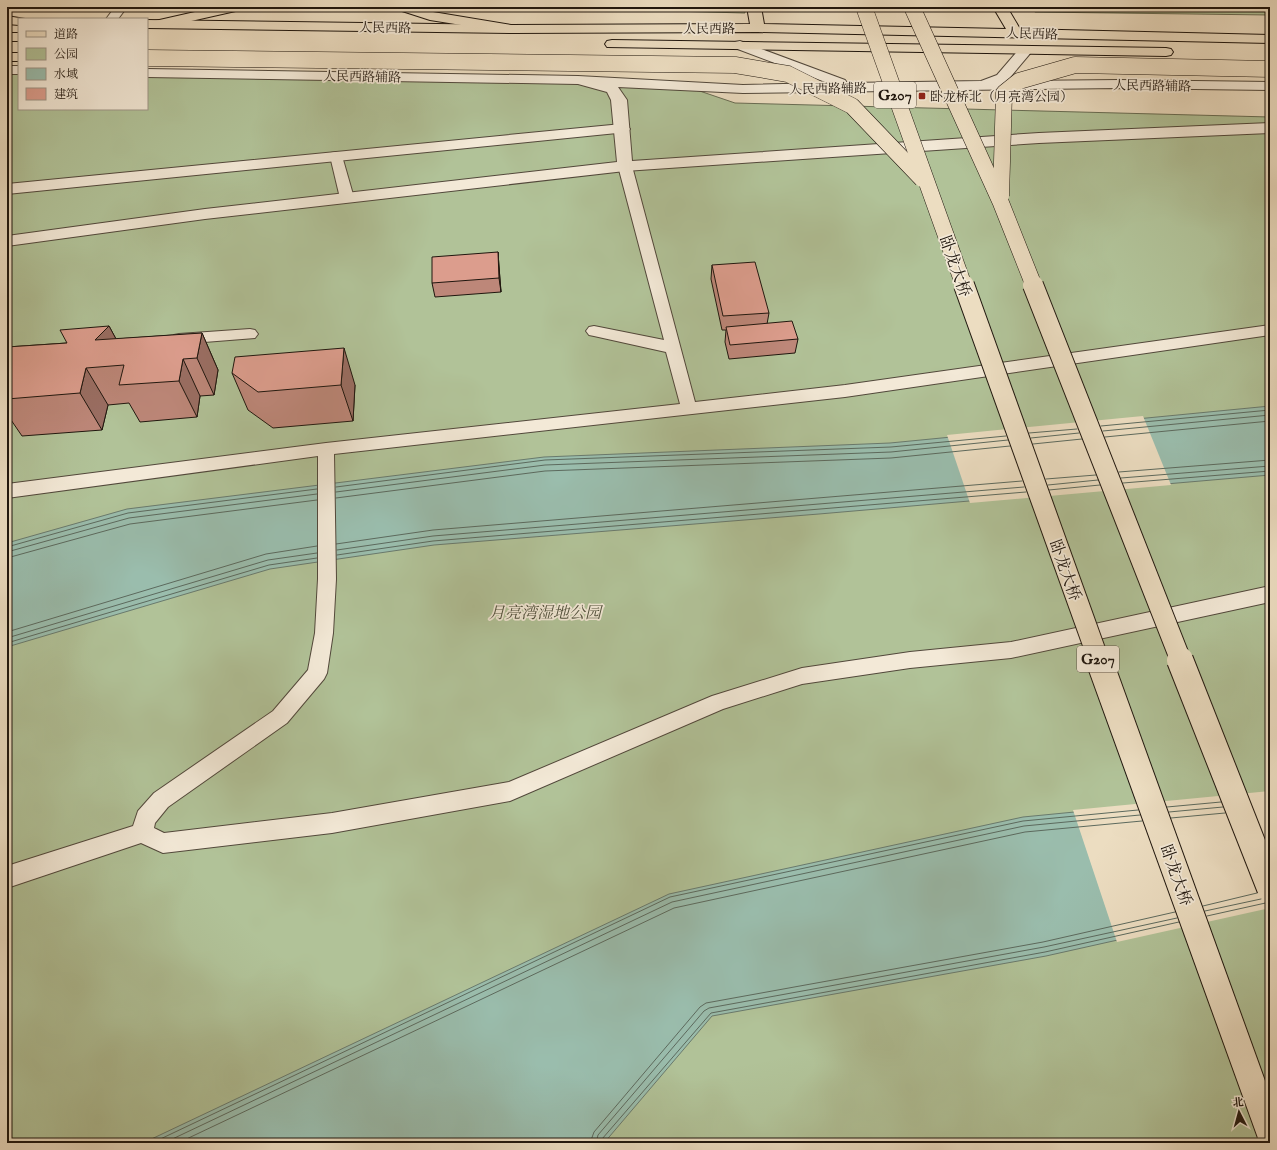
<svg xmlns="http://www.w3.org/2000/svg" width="1277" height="1150" font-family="'IM FELL English','Noto Serif SC',serif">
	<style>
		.green { fill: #b1c298; stroke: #686c53 }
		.water { fill: #9abdad; stroke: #697a6d }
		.pier { fill: #ecddc1 }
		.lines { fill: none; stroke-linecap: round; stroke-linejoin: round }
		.shore { stroke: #5c6a5e; stroke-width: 1 }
		.service-casing { stroke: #52483b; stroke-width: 2 }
		.minor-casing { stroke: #52483b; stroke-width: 2 }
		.tertiary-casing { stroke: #52483b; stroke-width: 2 }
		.primary-casing { stroke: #1f160e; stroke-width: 2 }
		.trunk-casing { stroke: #1f160e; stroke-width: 2 }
		.service { fill: #f3e9d7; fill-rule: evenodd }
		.minor { fill: #f3e9d7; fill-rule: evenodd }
		.tertiary { fill: #f3e9d7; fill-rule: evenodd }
		.primary { fill: #ecddc1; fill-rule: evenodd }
		.trunk { fill: #ecddc1; fill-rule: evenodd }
		.trunk-bridge-far2-casing { stroke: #1f160e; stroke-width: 17; stroke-linecap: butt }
		.trunk-bridge-far1-casing { stroke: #1f160e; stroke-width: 22; stroke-linecap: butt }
		.trunk-bridge-casing { stroke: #1f160e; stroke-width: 28; stroke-linecap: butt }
		.trunk-bridge-far2 { stroke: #ecddc1; stroke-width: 16 }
		.trunk-bridge-far1 { stroke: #ecddc1; stroke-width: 20 }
		.trunk-bridge { stroke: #ecddc1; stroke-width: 26 }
		.wall { fill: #bd8779; stroke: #1f160e }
		.shaded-wall { fill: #9a6e63; stroke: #1f160e }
		.building { fill: #dc9d8d; stroke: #1f160e }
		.poi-dot { fill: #8f2418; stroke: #f3e9d7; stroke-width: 1.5 }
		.labels { text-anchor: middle; stroke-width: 3.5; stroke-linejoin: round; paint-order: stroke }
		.far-street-label { font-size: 13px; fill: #1f160e; stroke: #f3e9d7 }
		.far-poi-label { font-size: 13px; fill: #1f160e; stroke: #f3e9d7; text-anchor: start }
		.shield { fill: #f3e9d7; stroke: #5f554a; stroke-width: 1 }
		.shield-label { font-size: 15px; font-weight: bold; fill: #1f160e }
		.street-label { font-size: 16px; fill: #1f160e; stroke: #f3e9d7 }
		.park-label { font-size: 16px; font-style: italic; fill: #52523e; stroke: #f3e9d7 }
	</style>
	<rect width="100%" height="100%" fill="#ecddc1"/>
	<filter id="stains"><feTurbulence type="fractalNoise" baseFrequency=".005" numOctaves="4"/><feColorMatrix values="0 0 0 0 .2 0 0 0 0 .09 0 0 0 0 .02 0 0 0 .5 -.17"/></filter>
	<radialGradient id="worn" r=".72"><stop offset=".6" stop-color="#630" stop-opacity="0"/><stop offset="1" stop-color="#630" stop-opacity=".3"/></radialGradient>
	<g class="green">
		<path d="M521,7H744L745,13Z"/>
		<path d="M1029,7H1270V15L1035,12Z"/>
		<path d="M7,70H19V109H147V73L682,85L735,103L1270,117V1143H7Z"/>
	</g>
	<g class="water">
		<path d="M1270,406V475L819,514L434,545L270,569L7,647V543L127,509L544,457L890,443Z"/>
		<path d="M1270,793V906L1046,956L712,1016L604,1143H143L669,894L1023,817Z"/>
	</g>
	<g class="pier">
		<path d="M1143,416L1171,485L970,503L947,435Z"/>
		<path d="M1270,791V908L1117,942L1073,810Z"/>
	</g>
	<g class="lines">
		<g class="shore">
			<path d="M1101,426L1270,410"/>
			<path d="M1103,431L1270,415"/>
			<path d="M1029,433L1077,429"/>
			<path d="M1105,437L1270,421"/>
			<path d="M1031,438L1079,433"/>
			<path d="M1033,444L1082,439"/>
			<path d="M1119,472L1270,460"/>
			<path d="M1121,478L1270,466"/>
			<path d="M1046,479L1096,475"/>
			<path d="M1123,483L1270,471"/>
			<path d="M1048,485L1098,480"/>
			<path d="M336,487L545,460L891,447L1006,436"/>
			<path d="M1049,490L1100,485"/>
			<path d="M336,492L545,465L891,452L1008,440"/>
			<path d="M336,498L545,471L891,458L1010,446"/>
			<path d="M336,544L433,530L1022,481"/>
			<path d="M7,547L128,513L317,489"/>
			<path d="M337,550L433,536L1024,487"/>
			<path d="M7,552L129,518L317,494"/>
			<path d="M337,555L433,541L1026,492"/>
			<path d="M7,558L130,524L317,500"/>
			<path d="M7,632L266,554L317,546"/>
			<path d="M7,638L268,560L317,553"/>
			<path d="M7,643L269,565L317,558"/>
			<path d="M1167,807L1221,802"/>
			<path d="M1169,812L1223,807"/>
			<path d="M1171,818L1225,813"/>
			<path d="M1203,906L1257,893"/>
			<path d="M1205,911L1261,899"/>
			<path d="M1207,916L1270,902"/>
			<path d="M152,1143L670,897L1023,821L1138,810"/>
			<path d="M164,1143L672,902L1024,826L1140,815"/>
			<path d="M178,1143L674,908L1025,832L1142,821"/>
			<path d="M590,1143L594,1132L700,1007L706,1003L1043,942L1175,912"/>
			<path d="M596,1143L598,1135L704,1011L709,1008L1044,947L1177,918"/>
			<path d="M601,1143L602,1139L711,1013L1045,952L1179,922"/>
		</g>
		<g class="service-casing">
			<g id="service">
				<path d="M115,7H127L118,19H106Z"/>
				<path d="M336,152L341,153L342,156L354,198L352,201L347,202L342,201L340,198L330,156L331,153Z"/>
				<path d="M625,162L630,163L632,166L695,402L845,385L1270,325V335L845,397L334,454L336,579L333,633L327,673L324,679L287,723L168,807L155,823L154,828L164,833L332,813L509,782L712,696L802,668L910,652L1011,642L1270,586V602L1011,658L910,668L802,684L723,709L510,801L332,833L163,853L141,843L7,888V866L133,826L138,811L154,793L273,711L308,670L315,633L318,579V456L7,498V484L326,443L680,404L666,352L594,336L589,335L586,331L589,327L594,326L664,340L618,166L620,163Z"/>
				<path d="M250,329L255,330L258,334L255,338L179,344L174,343L171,339L174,335L179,334Z"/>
			</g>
		</g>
		<g class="minor-casing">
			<path id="minor" d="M622,124L627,126L630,129L627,132L7,194V184Z"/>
		</g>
		<g class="tertiary-casing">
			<g id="tertiary">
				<path d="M740,41L845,80L847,83L981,81L997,75L1021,47L1026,46L1031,47L1033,50L1007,81L1119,80L1270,82V90L1119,88L743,93L618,87L627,100L632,161L1039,133L1270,123V133L1039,143L625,171L205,219L7,246V236L205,209L617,162L611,100L607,92L578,84L147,77V69L578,76L743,85L828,83L735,48L733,45L735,42Z"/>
				<rect x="7" y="66" width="12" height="8"/>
			</g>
		</g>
		<g class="primary-casing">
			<g id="primary">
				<path d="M747,7H761L764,24L1006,29L993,7H1007L1020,29L1270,35V43L758,32L511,33L147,28V20L511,25L750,24Z"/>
				<path d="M7,16L25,19H19V25L7,24Z"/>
				<rect x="7" y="33" width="12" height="8"/>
				<path d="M612,40L1166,48L1171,49L1173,52L1171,55L1166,56L607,47L605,44L607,41Z"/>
			</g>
		</g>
		<g class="trunk-casing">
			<g id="trunk">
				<path d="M217,7H242L240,10L160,28L155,27L153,24L155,21Z"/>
				<path d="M397,7H417L433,12L511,25L516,26L518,29L516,32L511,33L430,20L399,10Z"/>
				<rect x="7" y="53" width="12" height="8"/>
			</g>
		</g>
		<use href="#service" class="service"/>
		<use href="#minor" class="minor"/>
		<use href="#tertiary" class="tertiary"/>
		<use href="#primary" class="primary"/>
		<use href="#trunk" class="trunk"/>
		<g class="trunk-bridge-far2-casing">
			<g id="trunk-bridge-far2">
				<path d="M864,7L964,286"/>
				<path d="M912,7L1001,203L1034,286"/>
				<path d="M147,58L735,65L788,74L852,106L922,179"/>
				<path d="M1001,196L1004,93L1019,81L1075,65L1270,69"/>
			</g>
		</g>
		<g class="trunk-bridge-far1-casing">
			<g id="trunk-bridge-far1">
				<path d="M964,285L1099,661"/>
				<path d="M1033,285L1181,661"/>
			</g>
		</g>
		<g class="trunk-bridge-casing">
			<g id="trunk-bridge">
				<path d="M1099,660L1270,1133"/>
				<path d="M1180,660L1270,888"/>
			</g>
		</g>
		<use href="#trunk-bridge-far2" class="trunk-bridge-far2"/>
		<use href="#trunk-bridge-far1" class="trunk-bridge-far1"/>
		<use href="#trunk-bridge" class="trunk-bridge"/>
	</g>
	<g class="wall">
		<path d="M498,252L499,267L501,292L435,297L432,283Z"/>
		<path d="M712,265L769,313L767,324L798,339L795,353L729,359L725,342L726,330H722L711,279Z"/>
		<path d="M109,326L116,339L202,333L218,370L214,395L200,396L197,417L140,422L129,403L108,405L102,430L22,436L9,417L7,418V347L67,343Z"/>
		<path d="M232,373L355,385L353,421L273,428L248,410Z"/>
	</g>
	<g class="shaded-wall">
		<path d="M498,252L499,267L501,292L499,278Z"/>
		<path d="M109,326L129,363L124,365L95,340Z"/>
		<path d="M202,333L218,370L214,395L197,358Z"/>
		<path d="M344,348L355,385L353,421L341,385Z"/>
		<path d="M183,359L200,396L197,417L179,381Z"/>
		<path d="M86,368L108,405L102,430L80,393Z"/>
	</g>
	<g class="building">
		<path d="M498,252L499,278L432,283V257Z"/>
		<path d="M755,262L769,313L723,316L712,265Z"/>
		<path d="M792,321L798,339L730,345L726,327Z"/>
		<path d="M109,326L95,340L202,333L197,358L183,359L179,381L119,385L124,365L86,368L80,393L7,399V347L67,343L60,330Z"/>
		<path d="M344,348L341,385L258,392L232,373L235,357Z"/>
	</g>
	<rect class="poi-dot" x="918" y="92" width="8" height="8" rx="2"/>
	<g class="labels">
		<g class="far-street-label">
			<text transform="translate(385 27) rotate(1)" y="5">人民西路</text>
			<text x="709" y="33">人民西路</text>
			<text transform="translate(1032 33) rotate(2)" y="5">人民西路</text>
			<text transform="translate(362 76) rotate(1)" y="5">人民西路辅路</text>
			<text transform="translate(1152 85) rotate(1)" y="5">人民西路辅路</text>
			<text transform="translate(828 88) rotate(-1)" y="5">人民西路辅路</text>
		</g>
		<g class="far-poi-label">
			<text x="930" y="101">卧龙桥北（月亮湾公园）</text>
		</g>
		<g class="shield">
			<rect x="874" y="82" width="42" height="26" rx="3"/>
			<rect x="1077" y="646" width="42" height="26" rx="3"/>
		</g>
		<g class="shield-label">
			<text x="895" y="100">G207</text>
			<text x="1098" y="664">G207</text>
		</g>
		<g class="street-label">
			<text transform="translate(956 266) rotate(70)" y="6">卧龙大桥</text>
			<text transform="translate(1066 570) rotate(70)" y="6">卧龙大桥</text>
			<text transform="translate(1177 875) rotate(70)" y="6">卧龙大桥</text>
		</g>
		<g class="park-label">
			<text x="545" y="618">月亮湾湿地公园</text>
		</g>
	</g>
	<rect width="1277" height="1150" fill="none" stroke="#ecddc1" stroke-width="24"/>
	<rect x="8" y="8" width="1261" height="1134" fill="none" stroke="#1f160e" stroke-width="2"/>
	<rect x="12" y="12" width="1253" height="1126" fill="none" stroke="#1f160e"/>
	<rect x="18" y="18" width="130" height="92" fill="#f3e9d7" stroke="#9e9587"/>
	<rect x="26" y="31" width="20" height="6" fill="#ecddc1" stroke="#9e9587"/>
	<text x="54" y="38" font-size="12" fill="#1f160e">道路</text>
	<rect x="26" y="48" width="20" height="12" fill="#b1c298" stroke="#9e9587"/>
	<text x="54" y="58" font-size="12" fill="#1f160e">公园</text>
	<rect x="26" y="68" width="20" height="12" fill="#9abdad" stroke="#9e9587"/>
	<text x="54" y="78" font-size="12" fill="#1f160e">水域</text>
	<rect x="26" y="88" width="20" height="12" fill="#dc9d8d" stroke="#9e9587"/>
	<text x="54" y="98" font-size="12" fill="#1f160e">建筑</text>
	<g transform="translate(1239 1112) rotate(354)" stroke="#f3e9d7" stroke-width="3" paint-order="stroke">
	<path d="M0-3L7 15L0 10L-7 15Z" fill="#1f160e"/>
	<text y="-6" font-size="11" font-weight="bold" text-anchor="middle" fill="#1f160e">北</text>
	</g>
	<rect width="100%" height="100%" filter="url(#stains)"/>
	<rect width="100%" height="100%" fill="url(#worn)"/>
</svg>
